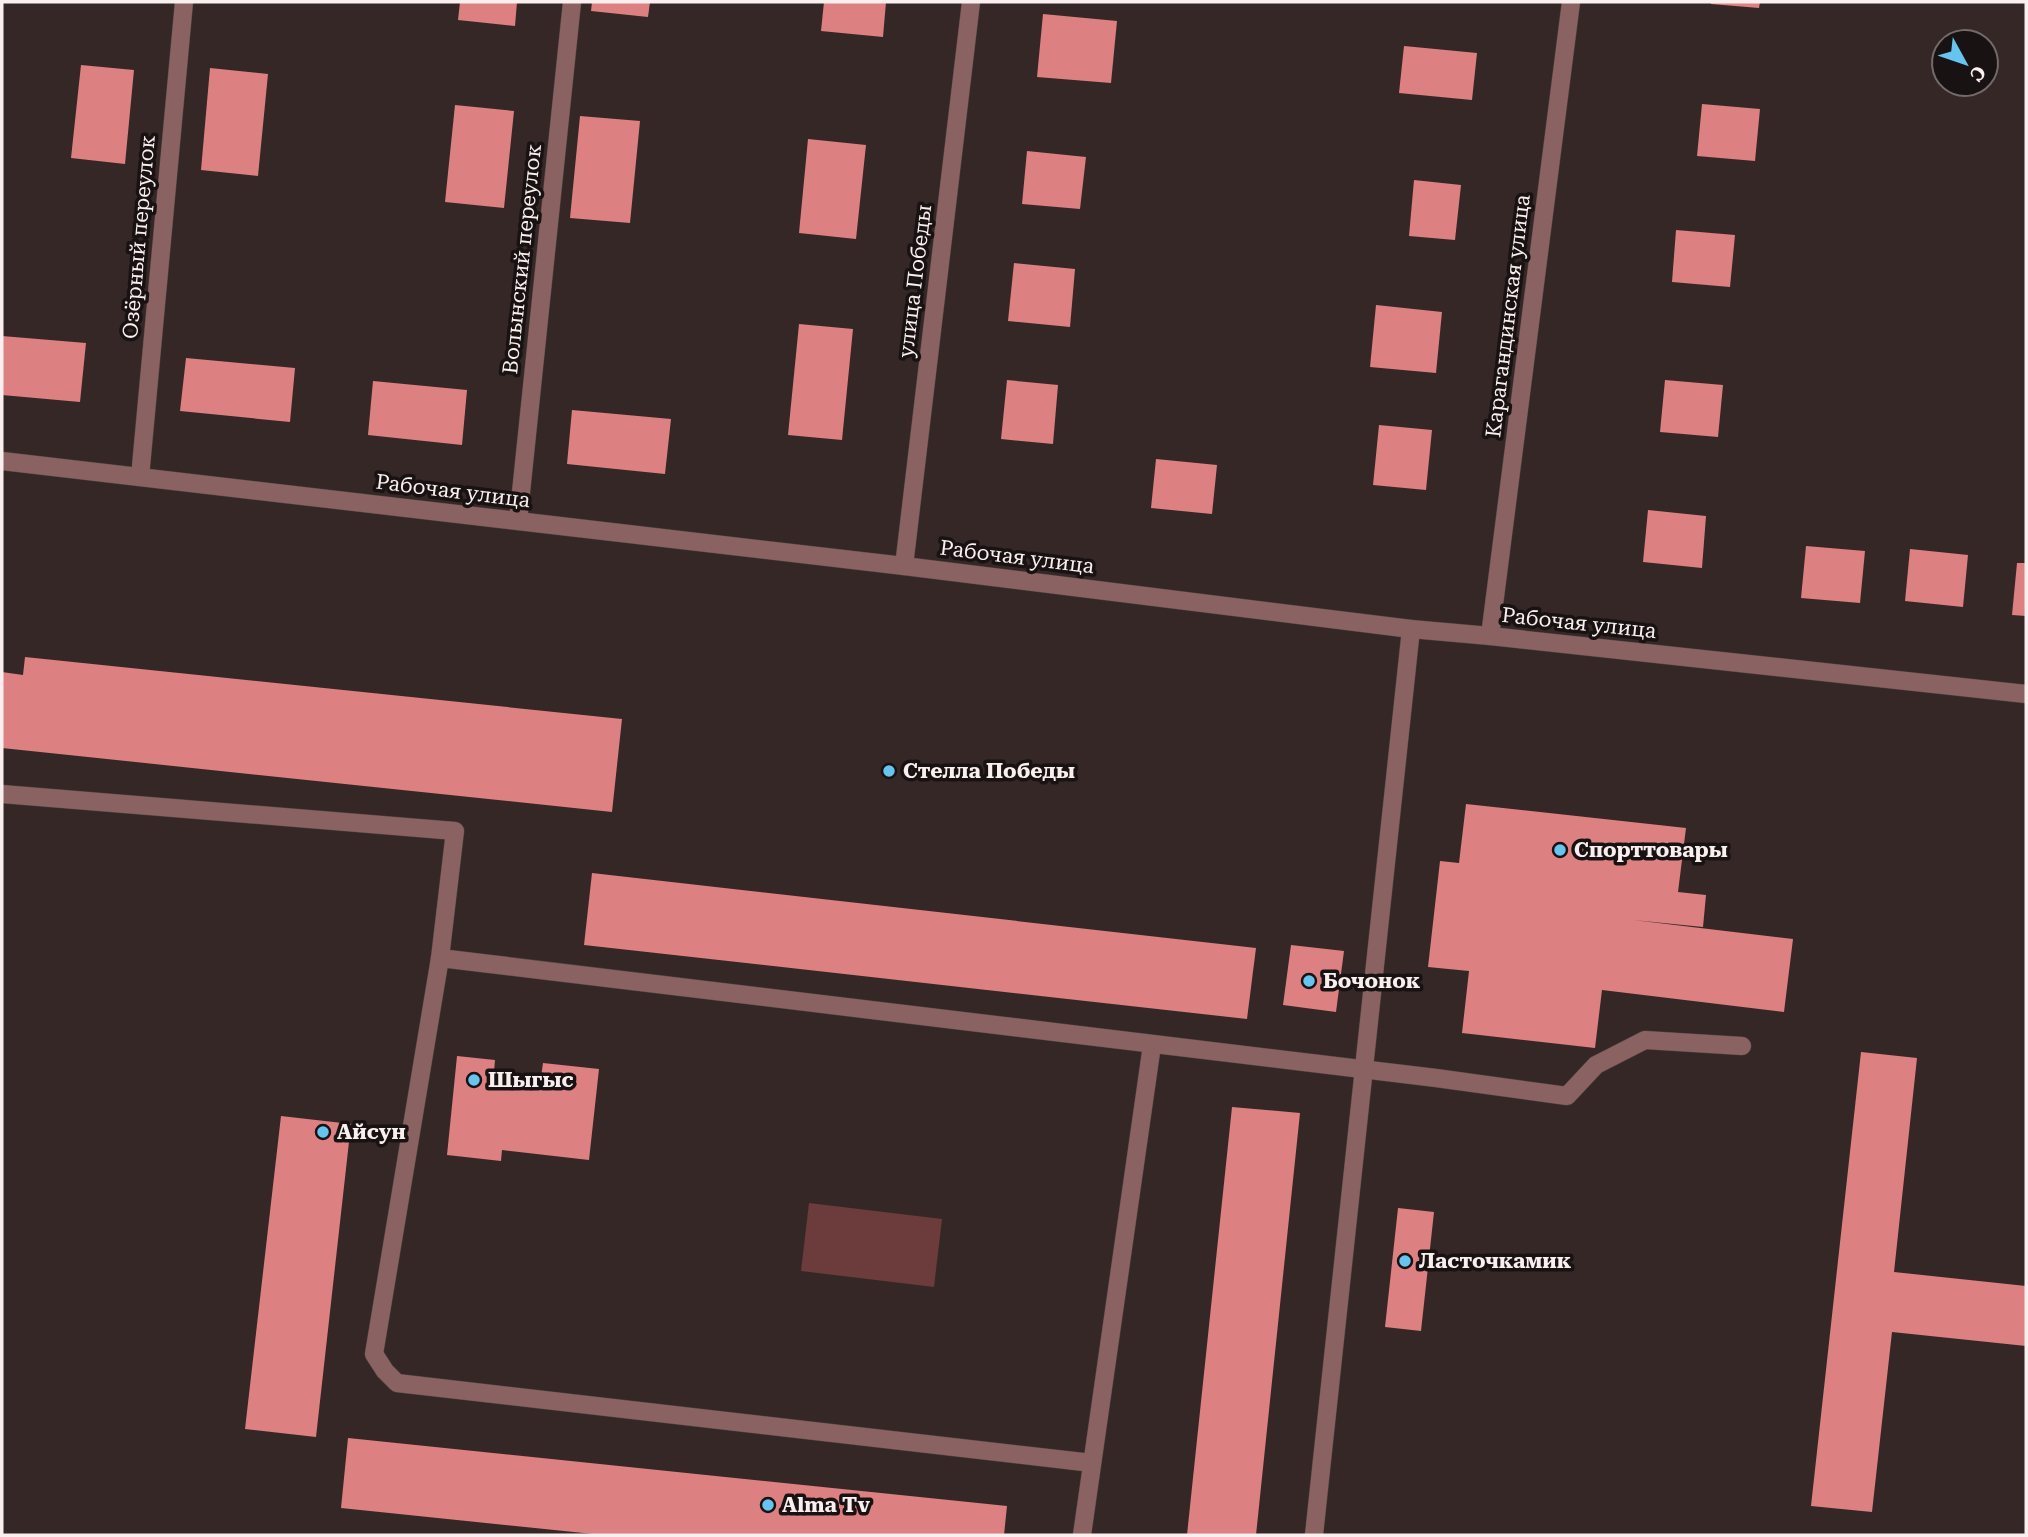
<svg xmlns="http://www.w3.org/2000/svg" width="2028" height="1537" font-family="'Roboto Serif',serif">
	<style>
		.park { fill: #6c3b3b }
		.building { fill: #dc8081 }
		.lines { fill: none; stroke-linecap: round; stroke-linejoin: round }
		.service-casing { stroke: #514343; stroke-width: 19 }
		.minor-casing { stroke: #514343; stroke-width: 19 }
		.service { stroke: #896261; stroke-width: 18 }
		.minor { stroke: #896261; stroke-width: 18 }
		.poi-dot { fill: #66c4ef; stroke: #191212; stroke-width: 2.5 }
		.labels { text-anchor: middle; stroke-width: 7; stroke-linejoin: round; paint-order: stroke }
		.street-label { font-size: 21px; fill: #f9efef; stroke: #191212 }
		.poi-label { font-size: 21px; font-weight: bold; fill: #f9efef; stroke: #191212; text-anchor: start }
	</style>
	<rect width="100%" height="100%" fill="#362727"/>
	<path class="park" d="M809,1203L942,1219L934,1287L801,1271Z"/>
	<g class="building">
		<path d="M460,2H517L515,26L458,20Z"/>
		<path d="M592,2H650L648,17L591,11Z"/>
		<path d="M824,2H886L883,37L821,31Z"/>
		<path d="M1711,2H1760L1759,8L1711,4Z"/>
		<path d="M1043,14L1117,21L1111,83L1037,77Z"/>
		<path d="M1404,46L1477,53L1472,100L1399,93Z"/>
		<path d="M81,65L134,70L125,164L71,158Z"/>
		<path d="M210,68L268,74L258,176L201,170Z"/>
		<path d="M1702,104L1760,109L1755,161L1697,156Z"/>
		<path d="M455,105L514,111L504,208L445,202Z"/>
		<path d="M580,116L640,121L630,223L570,218Z"/>
		<path d="M808,139L866,145L856,239L799,233Z"/>
		<path d="M1027,151L1086,157L1080,209L1022,204Z"/>
		<path d="M1414,180L1461,185L1455,240L1409,236Z"/>
		<path d="M1676,230L1735,235L1730,287L1672,282Z"/>
		<path d="M1014,263L1075,269L1070,327L1008,321Z"/>
		<path d="M1376,305L1442,312L1436,373L1370,367Z"/>
		<path d="M799,324L853,329L842,440L788,435Z"/>
		<path d="M2,336L86,343L80,402L2,395Z"/>
		<path d="M186,358L295,368L290,422L180,411Z"/>
		<path d="M1007,380L1058,385L1053,444L1001,439Z"/>
		<path d="M1665,380L1723,385L1718,437L1660,432Z"/>
		<path d="M373,381L467,390L462,445L368,435Z"/>
		<path d="M572,410L671,419L665,474L567,464Z"/>
		<path d="M1379,425L1432,430L1426,490L1373,485Z"/>
		<path d="M1156,459L1217,465L1212,514L1151,508Z"/>
		<path d="M1648,510L1706,516L1702,568L1643,562Z"/>
		<path d="M1806,546L1865,551L1860,603L1801,598Z"/>
		<path d="M1910,549L1968,555L1963,607L1905,601Z"/>
		<path d="M2017,563H2026V616L2012,615Z"/>
		<path d="M25,657L622,719L612,812L2,748V672L23,675Z"/>
		<path d="M1466,804L1686,828L1678,892L1706,895L1703,927L1633,920L1793,939L1784,1012L1602,990L1595,1048L1462,1033L1469,971L1428,967L1440,861L1459,863Z"/>
		<path d="M592,873L1256,948L1247,1019L584,945Z"/>
		<path d="M1291,945L1344,951L1336,1012L1283,1005Z"/>
		<path d="M1861,1052L1917,1058L1894,1272L2026,1286V1346L1892,1332L1872,1512L1811,1506Z"/>
		<path d="M457,1056L495,1060L494,1072L541,1077L543,1063L599,1069L589,1160L502,1150L501,1161L447,1155Z"/>
		<path d="M1232,1107L1300,1113L1256,1535H1187Z"/>
		<path d="M281,1116L351,1124L316,1437L245,1429Z"/>
		<path d="M1398,1208L1434,1212L1421,1331L1385,1327Z"/>
		<path d="M348,1438L1007,1506L1004,1535H603L341,1508Z"/>
	</g>
	<g class="lines">
		<g class="service-casing">
			<g id="service">
				<path d="M2,794L455,831L440,958L1436,1078L1567,1096L1596,1065L1645,1040L1742,1046"/>
				<path d="M440,958L374,1354L385,1371L397,1383L1092,1463"/>
				<path d="M1082,1535L1152,1045"/>
			</g>
		</g>
		<g class="minor-casing">
			<g id="minor">
				<path d="M2,461L904,566L1411,629L1490,636L2026,694"/>
				<path d="M140,477L184,2"/>
				<path d="M518,521L572,2"/>
				<path d="M904,566L971,2"/>
				<path d="M1490,636L1571,2"/>
				<path d="M1314,1535L1411,629"/>
			</g>
		</g>
		<use href="#service" class="service"/>
		<use href="#minor" class="minor"/>
	</g>
	<g class="poi-dot">
		<circle cx="889" cy="771" r="7"/>
		<circle cx="1560" cy="850" r="7"/>
		<circle cx="1309" cy="981" r="7"/>
		<circle cx="474" cy="1080" r="7"/>
		<circle cx="323" cy="1132" r="7"/>
		<circle cx="1405" cy="1261" r="7"/>
		<circle cx="768" cy="1505" r="7"/>
	</g>
	<g class="labels">
		<g class="street-label">
			<text transform="translate(139 237) rotate(-85)" y="7">Озёрный переулок</text>
			<text transform="translate(522 259) rotate(-84)" y="7">Волынский переулок</text>
			<text transform="translate(915 281) rotate(-83)" y="7">улица Победы</text>
			<text transform="translate(1508 316) rotate(-83)" y="7">Карагандинская улица</text>
			<text transform="translate(453 491) rotate(7)" y="7">Рабочая улица</text>
			<text transform="translate(1017 557) rotate(7)" y="7">Рабочая улица</text>
			<text transform="translate(1579 623) rotate(6)" y="7">Рабочая улица</text>
		</g>
		<g class="poi-label">
			<text x="903" y="778">Стелла Победы</text>
			<text x="1574" y="857">Спорттовары</text>
			<text x="1323" y="988">Бочонок</text>
			<text x="488" y="1087">Шыгыс</text>
			<text x="337" y="1139">Айсун</text>
			<text x="1419" y="1268">Ласточкамик</text>
			<text x="782" y="1512">Alma Tv</text>
		</g>
	</g>
	<rect width="2028" height="1537" fill="none" stroke="#f9efef" stroke-width="7"/>
	<g transform="translate(1965 63) rotate(130)"><circle r="33" fill="#191212" stroke="#736a6a" stroke-width="2"/>
	<path d="M0-5L12 26L0 18L-12 26Z" fill="#66c4ef"/>
	<text y="-10" font-size="19" font-weight="bold" text-anchor="middle" fill="#f9efef">С</text>
	</g>
</svg>
